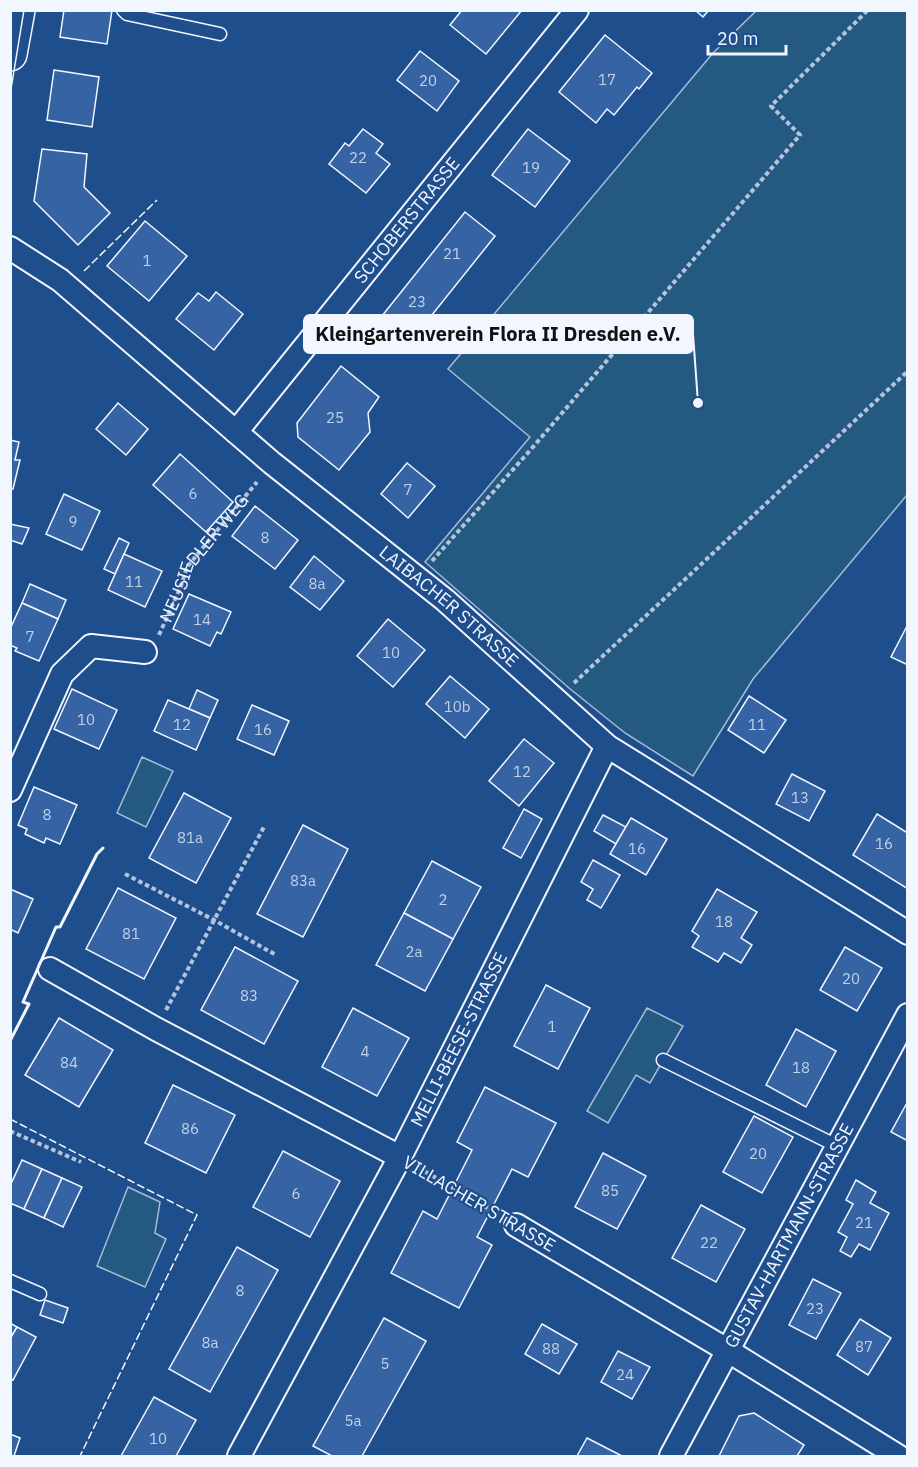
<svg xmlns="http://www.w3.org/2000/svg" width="918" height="1467" font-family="'IBM Plex Sans',sans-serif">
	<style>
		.green { fill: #245a82; stroke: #a8bbd7; stroke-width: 1.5 }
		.building { fill: #3563a3; stroke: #f2f6ff; stroke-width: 1.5 }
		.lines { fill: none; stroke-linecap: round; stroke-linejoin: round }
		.lane-casing { stroke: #f2f6ff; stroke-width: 15 }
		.street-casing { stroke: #f2f6ff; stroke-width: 26 }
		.secondary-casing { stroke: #f2f6ff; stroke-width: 36 }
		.path { stroke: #b3c4dc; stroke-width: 4; stroke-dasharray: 4.5 3; stroke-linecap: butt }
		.lane { stroke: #1f4e8c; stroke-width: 12 }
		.street { stroke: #1f4e8c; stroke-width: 22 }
		.secondary { stroke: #1f4e8c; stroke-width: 33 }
		.tram { stroke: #f2f6ff; stroke-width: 1.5 }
		.fence { stroke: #f2f6ff; stroke-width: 1.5; stroke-dasharray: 8 3; stroke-linecap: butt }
		.wall { stroke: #f2f6ff; stroke-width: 3 }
		.labels { text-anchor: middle; stroke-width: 4.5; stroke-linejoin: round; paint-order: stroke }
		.number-label { font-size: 15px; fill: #c3d1e8 }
		.street-label { font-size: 18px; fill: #f2f6ff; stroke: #1f4e8c }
		.leader { fill: none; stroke: #f2f6ff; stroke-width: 2 }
		.callout-dot { fill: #f2f6ff; stroke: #1f4e8c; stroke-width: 2 }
		.callout { fill: #f2f6ff; stroke: #f2f6ff; stroke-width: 2 }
		.callout-label { font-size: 20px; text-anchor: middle; font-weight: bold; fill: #111 }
	</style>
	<rect width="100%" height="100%" fill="#1f4e8c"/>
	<g class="green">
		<path d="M756,11H907V495L753,679L693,776L625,733L569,688L425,562L530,437L448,369L713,53Z"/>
		<path d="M142,757L173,771L146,827L117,813Z"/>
		<path d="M647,1008L683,1026L650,1083L636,1075L608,1123L587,1111Z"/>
		<path d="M128,1187L160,1202L155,1233L166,1239L145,1287L97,1266Z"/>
	</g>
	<g class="building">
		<path d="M64,10H112L107,44L60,37Z"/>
		<path d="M462,10H522L486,54L450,25Z"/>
		<path d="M695,10H709L703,17Z"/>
		<path d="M605,35L652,73L639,89L637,87L614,115L607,109L596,123L559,92Z"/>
		<path d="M420,51L459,81L437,111L397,80Z"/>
		<path d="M54,70L99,77L92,127L47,120Z"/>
		<path d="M363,129L383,144L376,153L390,164L366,193L329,164L345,143L349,146Z"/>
		<path d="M528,129L570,161L535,207L492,175Z"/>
		<path d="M42,149L87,154L84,187L110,213L78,245L34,201Z"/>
		<path d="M465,212L495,236L404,350L374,326Z"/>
		<path d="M145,221L187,256L149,301L107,266Z"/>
		<path d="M216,292L243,314L214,350L176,319L198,293L209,301Z"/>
		<path d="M341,366L379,397L368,413L370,432L339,470L298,437L297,423Z"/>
		<path d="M118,403L148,429L126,455L96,429Z"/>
		<path d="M10,440L19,442L15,460H20L13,489H10Z"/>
		<path d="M180,454L233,502L206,532L153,485Z"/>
		<path d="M407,463L435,486L408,518L381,494Z"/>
		<path d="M64,494L100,511L82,550L46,534Z"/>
		<path d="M255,506L298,540L275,569L232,536Z"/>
		<path d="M10,524L29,528L22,544L10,540Z"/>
		<path d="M119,538L129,543L115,574L104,569Z"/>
		<path d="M124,554L162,571L145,607L108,590Z"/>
		<path d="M314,556L344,581L320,610L290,587Z"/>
		<path d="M30,584L66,600L58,619L22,603Z"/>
		<path d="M189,594L231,612L221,634L217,632L210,646L173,629Z"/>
		<path d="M22,603L58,619L39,661L15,651L17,648L10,645V629Z"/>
		<path d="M388,619L425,650L393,687L357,656Z"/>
		<path d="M908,624V665L891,657Z"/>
		<path d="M450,676L489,709L465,738L426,704Z"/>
		<path d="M72,689L117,710L99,749L54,729Z"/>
		<path d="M197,690L218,700L210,718L189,709Z"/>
		<path d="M749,696L786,720L764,753L728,730Z"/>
		<path d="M168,700L210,718L196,750L154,731Z"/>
		<path d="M252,705L289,721L274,755L237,739Z"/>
		<path d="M524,739L554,763L519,806L489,781Z"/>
		<path d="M792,774L825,791L809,821L776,804Z"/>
		<path d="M34,787L77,805L60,844L46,838L44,843L25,834L27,829L18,825Z"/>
		<path d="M184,793L231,818L196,883L149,858Z"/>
		<path d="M524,809L542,819L521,858L503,848Z"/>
		<path d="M877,814L906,832L908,830V889L853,855Z"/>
		<path d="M603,815L626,827L616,844L594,831Z"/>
		<path d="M631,818L667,839L646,875L610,854Z"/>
		<path d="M303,825L348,849L303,937L257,914Z"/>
		<path d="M593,860L620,875L601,908L587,900L593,889L581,882Z"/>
		<path d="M432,861L481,887L453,939L404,913Z"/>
		<path d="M118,888L176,918L144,979L86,949Z"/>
		<path d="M10,889L33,899L18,933L10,929Z"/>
		<path d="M717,889L757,912L741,938L752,945L741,963L724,953L718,962L692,947L699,936L692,931Z"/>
		<path d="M404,913L453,939L425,991L376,965Z"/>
		<path d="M235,947L298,981L264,1044L201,1010Z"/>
		<path d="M845,947L882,968L857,1011L820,990Z"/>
		<path d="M546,985L590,1008L558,1069L514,1046Z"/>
		<path d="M353,1008L409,1038L377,1096L322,1067Z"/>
		<path d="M59,1018L113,1050L79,1107L25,1075Z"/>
		<path d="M796,1029L836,1051L806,1107L766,1085Z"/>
		<path d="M173,1085L235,1115L206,1173L145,1143Z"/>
		<path d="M485,1087L556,1123L528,1177L512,1169L491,1210L477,1237L492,1245L459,1308L391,1273L423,1211L437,1219L466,1162L472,1150L457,1142Z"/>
		<path d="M908,1101V1141L891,1132Z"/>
		<path d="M754,1116L793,1137L762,1193L723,1172Z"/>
		<path d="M283,1151L340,1181L310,1237L253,1207Z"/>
		<path d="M603,1153L646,1176L617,1229L575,1207Z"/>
		<path d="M22,1160L42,1169L24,1209L10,1203V1186Z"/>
		<path d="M42,1169L62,1178L44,1218L24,1209Z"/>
		<path d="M62,1178L82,1187L63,1227L44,1218Z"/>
		<path d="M856,1180L876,1192L870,1203L889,1213L870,1250L859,1244L851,1257L840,1251L847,1237L838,1232L853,1204L846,1200Z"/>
		<path d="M701,1205L745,1229L716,1282L672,1258Z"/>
		<path d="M237,1247L278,1270L210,1392L169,1369Z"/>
		<path d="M813,1279L841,1293L816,1339L789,1325Z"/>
		<path d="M45,1300L68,1308L63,1323L40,1315Z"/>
		<path d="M384,1318L426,1341L362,1456H332L313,1446Z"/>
		<path d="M860,1319L891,1338L868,1375L837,1355Z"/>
		<path d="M10,1323L17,1327L10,1339Z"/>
		<path d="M542,1324L577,1344L559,1374L525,1354Z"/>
		<path d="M17,1327L36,1337L13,1380L10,1379V1339Z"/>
		<path d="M618,1351L650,1367L632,1399L601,1382Z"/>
		<path d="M154,1397L196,1420L176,1456H121Z"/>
		<path d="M754,1413L804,1445L797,1456H719L739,1416Z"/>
		<path d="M10,1434L20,1438L14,1456H10Z"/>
		<path d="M587,1438L622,1456H577Z"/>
	</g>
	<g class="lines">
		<g class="lane-casing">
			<g id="lane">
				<path d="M123,10L127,14L220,34"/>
				<path d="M663,1060L837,1146"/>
				<path d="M10,1281L40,1294"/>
			</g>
		</g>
		<g class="street-casing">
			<g id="street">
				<path id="s2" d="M10,248L60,280L272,463L445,600L607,746L908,933"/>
				<path id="s3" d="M236,432L577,10"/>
				<path d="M10,790L62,674L91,646L145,652"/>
				<path d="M50,969L156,1029L400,1157"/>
				<path d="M516,1225L727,1350L898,1456"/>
				<path id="s4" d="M239,1456L400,1157L607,746"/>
				<path id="s5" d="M671,1456L908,1015"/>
			</g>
		</g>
		<g class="secondary-casing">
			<path id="secondary" d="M10,54L18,10"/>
		</g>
		<g class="path">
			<path d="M432,561L533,447L800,135L771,106L868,10"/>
			<path id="s1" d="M159,635L181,586L187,567L257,482"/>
			<path d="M574,683L908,371"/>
			<path d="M125,874L214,920L276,955"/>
			<path d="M166,1010L265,825"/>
			<path d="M10,1131L81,1162"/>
			<path d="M419,1168L498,1214"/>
		</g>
		<use href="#lane" class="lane"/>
		<use href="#street" class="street"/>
		<use href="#secondary" class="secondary"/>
		<g class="tram">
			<path d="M10,11L11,10"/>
			<path d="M10,95L24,10"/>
		</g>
		<g class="fence">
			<path d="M84,271L157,200"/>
			<path d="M10,1119L197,1215L80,1456"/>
		</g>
		<path class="wall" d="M10,1041L29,1004L23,1002L56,927H60L97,854L103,848"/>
	</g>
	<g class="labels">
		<g class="number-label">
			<text x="607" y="85">17</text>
			<text x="428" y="86">20</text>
			<text x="358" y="163">22</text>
			<text x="531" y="173">19</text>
			<text x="452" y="259">21</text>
			<text x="147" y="266">1</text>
			<text x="417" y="307">23</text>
			<text x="335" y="423">25</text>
			<text x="408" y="495">7</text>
			<text x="193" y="499">6</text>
			<text x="73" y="527">9</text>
			<text x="265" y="543">8</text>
			<text x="134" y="587">11</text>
			<text x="317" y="589">8a</text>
			<text x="202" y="625">14</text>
			<text x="30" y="642">7</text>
			<text x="391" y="658">10</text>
			<text x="457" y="712">10b</text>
			<text x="86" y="725">10</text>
			<text x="182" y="730">12</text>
			<text x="757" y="730">11</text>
			<text x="263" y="735">16</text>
			<text x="522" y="777">12</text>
			<text x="800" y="803">13</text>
			<text x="47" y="820">8</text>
			<text x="190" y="843">81a</text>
			<text x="884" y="849">16</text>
			<text x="637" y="854">16</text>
			<text x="303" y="886">83a</text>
			<text x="443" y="905">2</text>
			<text x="724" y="927">18</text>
			<text x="131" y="939">81</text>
			<text x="414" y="957">2a</text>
			<text x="851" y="984">20</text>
			<text x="249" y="1001">83</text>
			<text x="552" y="1032">1</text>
			<text x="365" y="1057">4</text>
			<text x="69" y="1068">84</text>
			<text x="801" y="1073">18</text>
			<text x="190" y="1134">86</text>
			<text x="758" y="1159">20</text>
			<text x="610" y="1196">85</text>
			<text x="296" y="1199">6</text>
			<text x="864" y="1228">21</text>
			<text x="709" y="1248">22</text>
			<text x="240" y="1296">8</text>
			<text x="815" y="1314">23</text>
			<text x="210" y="1348">8a</text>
			<text x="864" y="1352">87</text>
			<text x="551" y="1354">88</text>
			<text x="385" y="1369">5</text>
			<text x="625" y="1380">24</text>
			<text x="353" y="1426">5a</text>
			<text x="158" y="1444">10</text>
		</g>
		<g class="street-label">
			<text dy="6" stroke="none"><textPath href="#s3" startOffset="272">SCHOBERSTRASSE</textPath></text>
			<text dy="6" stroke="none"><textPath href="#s1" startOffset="90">NEUSIEDLER WEG</textPath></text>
			<text dy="6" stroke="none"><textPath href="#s2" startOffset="567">LAIBACHER STRASSE</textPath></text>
			<text dy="6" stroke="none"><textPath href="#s4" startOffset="471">MELLI-BEESE-STRASSE</textPath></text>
			<text transform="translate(479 1204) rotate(30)" y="6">VILLACHER STRASSE</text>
			<text dy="6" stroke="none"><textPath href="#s5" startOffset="250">GUSTAV-HARTMANN-STRASSE</textPath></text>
		</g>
	</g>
	<path class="leader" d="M698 403L693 334"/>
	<circle class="callout-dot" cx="698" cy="403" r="6"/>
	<rect class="callout" x="304" y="315" width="389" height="38" rx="6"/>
	<g class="callout-label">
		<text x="498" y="341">Kleingartenverein Flora II Dresden e.V.</text>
	</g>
	<rect width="918" height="1467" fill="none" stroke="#f2f6ff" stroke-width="24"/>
	<path d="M708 45v9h78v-9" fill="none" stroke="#f2f6ff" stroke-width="3"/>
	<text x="717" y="45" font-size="18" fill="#f2f6ff" stroke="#1f4e8c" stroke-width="4.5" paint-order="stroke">20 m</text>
</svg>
